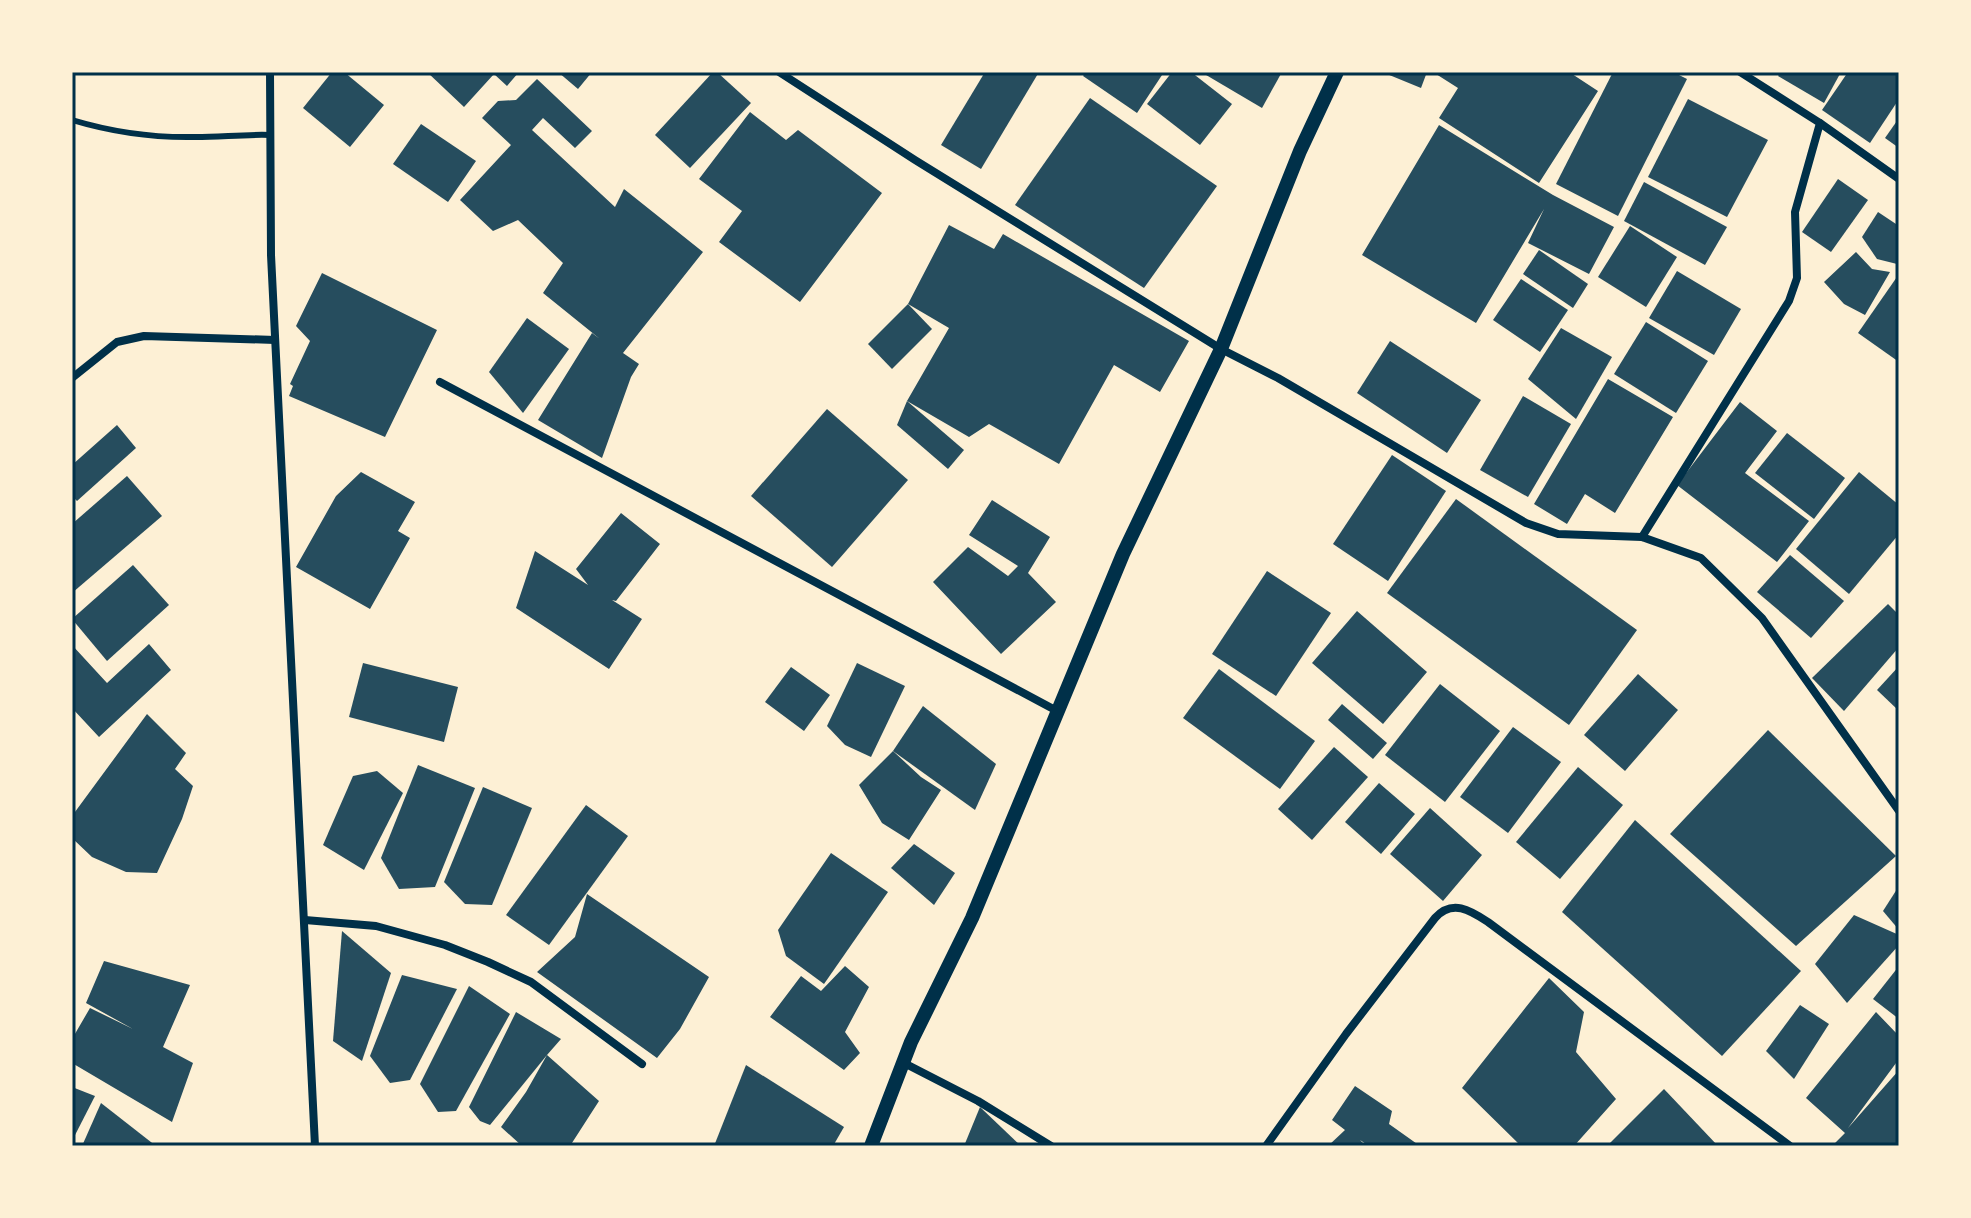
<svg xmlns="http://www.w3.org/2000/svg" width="1971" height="1218" font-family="'Alegreya Sans',sans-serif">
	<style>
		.building { fill: #264d5e }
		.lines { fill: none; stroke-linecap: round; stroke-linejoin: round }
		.service { stroke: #003049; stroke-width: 6 }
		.minor { stroke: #003049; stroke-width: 8 }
		.tertiary { stroke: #003049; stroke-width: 14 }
		.neatline { fill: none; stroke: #003049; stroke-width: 3 }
	</style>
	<rect width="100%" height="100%" fill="#fdf0d5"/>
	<g class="building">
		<path d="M332,72H344L384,105L350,147L303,108Z"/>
		<path d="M427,72H519L507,86L494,74L464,107Z"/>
		<path d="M558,72H592L578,89Z"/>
		<path d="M713,72H717L751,103L690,168L655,135Z"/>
		<path d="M985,72H1039L981,169L941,145Z"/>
		<path d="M1086,72H1164L1137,113L1083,76Z"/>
		<path d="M1172,72H1191L1232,104L1200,145L1147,104Z"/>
		<path d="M1201,72H1282L1262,108Z"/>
		<path d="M1382,72H1427L1421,88Z"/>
		<path d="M1438,72H1569L1598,91L1539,183L1439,118L1458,88L1436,74Z"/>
		<path d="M1613,72H1673L1687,79L1618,216L1556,184Z"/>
		<path d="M1781,72H1841L1824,103L1778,76Z"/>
		<path d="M1848,72L1899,73V99L1870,143L1822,110Z"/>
		<path d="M537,79L592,131L575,148L543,118L532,130L615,207L624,189L703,252L623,353L639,364L631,377L602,458L538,420L592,333L600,339L543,293L563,263L518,220L493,231L460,200L511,145L482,118L498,101L516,100Z"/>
		<path d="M1090,98L1217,186L1144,288L1015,205Z"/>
		<path d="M1688,99L1768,140L1727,217L1648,177Z"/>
		<path d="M750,112L786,140L798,130L882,193L800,302L719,242L742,211L699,179Z"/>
		<path d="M1899,118V148L1885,138Z"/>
		<path d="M421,124L476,161L448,202L393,164Z"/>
		<path d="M1439,125L1553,195L1614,227L1589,274L1528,243L1544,209L1476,323L1362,255Z"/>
		<path d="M1838,179L1868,200L1831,252L1802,232Z"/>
		<path d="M1644,182L1727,227L1705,265L1624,221Z"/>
		<path d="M1878,212L1899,226V261L1897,264L1877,259L1862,237Z"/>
		<path d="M949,225L994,249L1003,234L1189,341L1160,392L1114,365L1059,464L989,424L969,437L907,401L949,328L908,304Z"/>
		<path d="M1630,226L1677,257L1646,307L1598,277Z"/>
		<path d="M1539,250L1588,284L1573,308L1523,274Z"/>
		<path d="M1856,252L1872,269L1890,272L1865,315L1844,304L1824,282Z"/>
		<path d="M1677,271L1741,309L1714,355L1649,318Z"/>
		<path d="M322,273L437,330L385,437L289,396L293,386L290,384L310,341L296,326Z"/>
		<path d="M1899,274V362L1858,333Z"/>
		<path d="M1521,279L1568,310L1540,352L1493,320Z"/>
		<path d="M908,304L932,329L892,369L868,344Z"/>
		<path d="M527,318L569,349L523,413L489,372Z"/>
		<path d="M1646,322L1708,361L1676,413L1614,374Z"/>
		<path d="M1561,328L1612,357L1576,419L1528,379Z"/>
		<path d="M1390,341L1481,400L1447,453L1357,393Z"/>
		<path d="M1608,379L1673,417L1615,513L1585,494L1567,524L1534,504Z"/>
		<path d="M1523,396L1571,424L1528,497L1480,470Z"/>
		<path d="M907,401L964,450L948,469L897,425Z"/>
		<path d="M1740,402L1777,431L1745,473L1809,521L1777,562L1677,485Z"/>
		<path d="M827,409L908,480L832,567L751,496Z"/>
		<path d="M117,425L136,448L77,501L72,496V465Z"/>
		<path d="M1787,433L1845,478L1814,519L1755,473Z"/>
		<path d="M1392,455L1446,491L1388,581L1333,544Z"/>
		<path d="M361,472L415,502L398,531L410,538L370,609L296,567L336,496Z"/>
		<path d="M1859,472L1899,505V534L1849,594L1796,549Z"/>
		<path d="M127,476L162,516L72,593V524Z"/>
		<path d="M1456,499L1637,630L1569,725L1387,593Z"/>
		<path d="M992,500L1050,537L1028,573L1056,602L1001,654L933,582L968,547L1008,576L1018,566L969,535Z"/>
		<path d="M621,513L660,544L616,601L612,600L642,619L609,669L516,608L535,551L588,585L576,569Z"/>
		<path d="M1790,555L1844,601L1811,638L1757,592Z"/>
		<path d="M133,565L169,605L107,661L72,619Z"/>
		<path d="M1267,571L1331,613L1276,696L1212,654Z"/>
		<path d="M1888,604L1899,615V647L1844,711L1812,678Z"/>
		<path d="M1357,611L1427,672L1383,724L1312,663Z"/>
		<path d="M149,644L171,670L99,737L72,708V645L107,683Z"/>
		<path d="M363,663L458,687L444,742L349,717Z"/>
		<path d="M857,663L905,686L871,757L845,745L827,726Z"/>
		<path d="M1899,666V711L1877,690Z"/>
		<path d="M791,667L830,695L804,731L765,702Z"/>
		<path d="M1219,669L1315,741L1280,789L1183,718Z"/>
		<path d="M1638,674L1678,710L1625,771L1584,735Z"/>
		<path d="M1440,684L1500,731L1445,802L1385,755Z"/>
		<path d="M1342,704L1387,743L1373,759L1328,720Z"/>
		<path d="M923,706L996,764L975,810L893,751Z"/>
		<path d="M147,714L186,753L175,769L193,786L182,819L157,873L126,872L92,857L72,838V816Z"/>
		<path d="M1513,727L1561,762L1508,833L1460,797Z"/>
		<path d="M1768,730L1896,856L1796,946L1670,834Z"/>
		<path d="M1334,747L1368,777L1312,840L1278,809Z"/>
		<path d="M893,751L921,777L941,790L909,840L882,823L859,785Z"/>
		<path d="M418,765L475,788L435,887L399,889L381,858Z"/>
		<path d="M1578,767L1623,805L1560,879L1516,842Z"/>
		<path d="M377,771L403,793L364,870L323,845L353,776Z"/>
		<path d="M1379,783L1415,814L1381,854L1345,822Z"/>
		<path d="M483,787L532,808L492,905L465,904L444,882Z"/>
		<path d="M586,805L628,836L549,945L506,915Z"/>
		<path d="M1430,808L1482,855L1443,901L1390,854Z"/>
		<path d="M1635,820L1801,971L1722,1056L1562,912Z"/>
		<path d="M914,844L955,873L934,905L891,868Z"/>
		<path d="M831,853L888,892L824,984L786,956L778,930Z"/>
		<path d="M1899,886V930L1883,911Z"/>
		<path d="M587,894L709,977L680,1029L657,1058L537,972L575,937Z"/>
		<path d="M1854,915L1899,935V945L1847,1003L1815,964Z"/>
		<path d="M342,931L391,973L362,1061L333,1041Z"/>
		<path d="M104,961L190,985L163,1047L193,1063L172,1122L72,1063V1039L90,1008L133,1029L86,1003Z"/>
		<path d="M845,966L869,987L845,1032L860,1053L844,1070L770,1017L801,976L821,991Z"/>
		<path d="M1899,966V1019L1873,999Z"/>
		<path d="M402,975L457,989L410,1080L390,1083L370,1056Z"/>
		<path d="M1549,978L1584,1012L1576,1052L1616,1099L1574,1146H1521L1462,1088Z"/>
		<path d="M469,986L510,1014L456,1111L438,1112L420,1084Z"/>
		<path d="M1800,1005L1829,1024L1794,1079L1766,1051Z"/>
		<path d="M516,1012L561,1039L547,1055L599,1101L570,1146H522L501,1127L526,1092L547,1055L490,1125L480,1121L469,1107Z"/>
		<path d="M1876,1012L1899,1036V1059L1848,1128L1899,1070V1146H1838L1835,1143L1845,1133L1806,1098Z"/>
		<path d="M746,1065L844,1127L833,1146H714Z"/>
		<path d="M1355,1086L1392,1111L1389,1124L1420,1146H1369L1360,1140L1366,1146H1328L1345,1130L1332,1120Z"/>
		<path d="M72,1087L95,1096L72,1141Z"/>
		<path d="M1664,1089L1718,1146H1607Z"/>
		<path d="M101,1103L156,1146H82Z"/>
		<path d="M980,1107L1021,1146H964Z"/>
	</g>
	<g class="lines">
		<path class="service" d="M72,120C112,132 153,138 196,137C221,137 246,134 271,135"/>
		<g class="minor">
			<path d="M270,72L271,255L315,1146"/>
			<path d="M779,72L915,160L1221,349L1278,378L1526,523L1558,534L1642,537L1701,558L1762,618L1899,811"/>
			<path d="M1820,123L1899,179"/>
			<path d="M72,378L117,342L144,336L275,340"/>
			<path d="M440,382L1059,712"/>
			<path d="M1642,537L1789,301L1797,278L1795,212L1820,123L1740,72"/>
			<path d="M305,920L376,926L445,945L488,962L531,982L642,1064"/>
			<path d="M904,1063L978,1101L1051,1146"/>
			<path d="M1266,1146L1346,1034L1435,918C1452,899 1470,910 1488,922L1790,1146"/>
		</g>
		<path class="tertiary" d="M871,1146L911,1042L972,918L1123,554L1221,349L1300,151L1337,72"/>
	</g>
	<rect width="1971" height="1218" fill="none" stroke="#fdf0d5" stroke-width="148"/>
	<rect x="74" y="74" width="1823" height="1070" class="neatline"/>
</svg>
